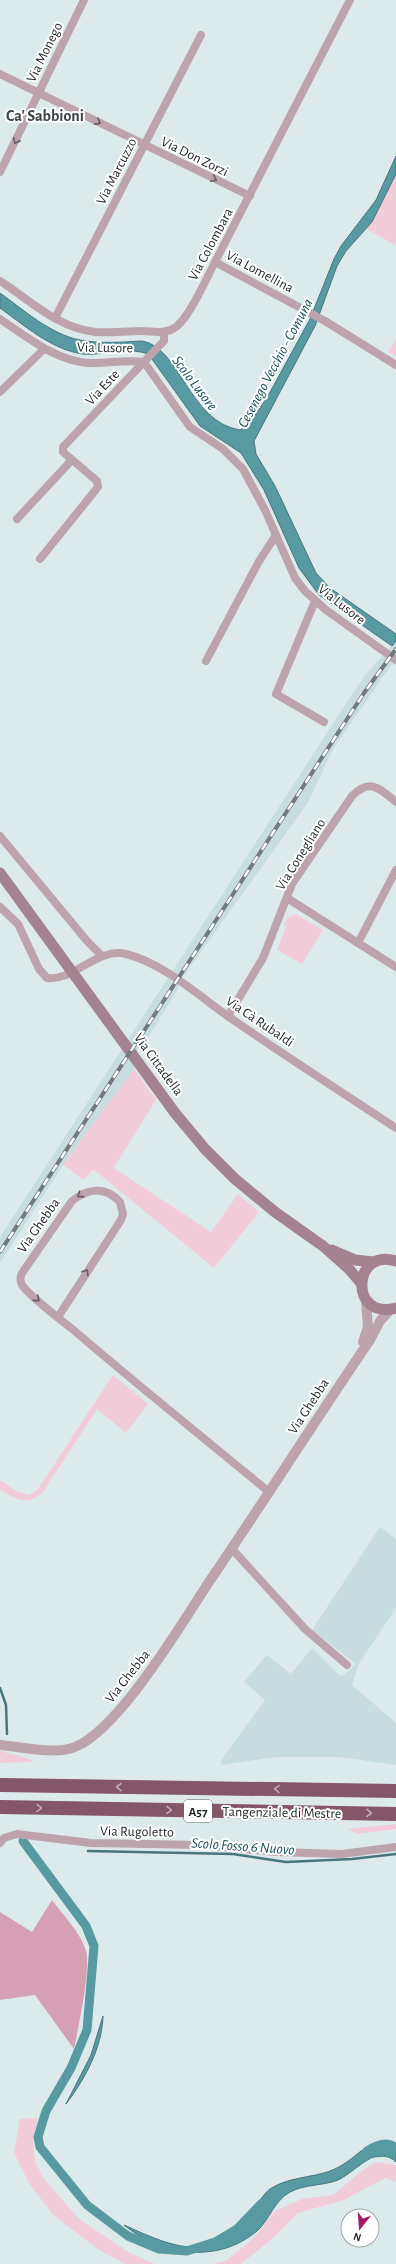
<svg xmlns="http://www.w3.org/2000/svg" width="396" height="2264" font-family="'Alegreya Sans',sans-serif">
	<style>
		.built { fill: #c8dde0 }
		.green { fill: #f3ccda }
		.forest { fill: #d59fb4 }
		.water { fill: #589aa2; stroke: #47767c }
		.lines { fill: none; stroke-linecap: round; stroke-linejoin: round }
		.stream { stroke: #47767c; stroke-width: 2.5 }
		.canal { stroke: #589aa2; stroke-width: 9 }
		.minor { stroke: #bca3ac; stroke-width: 8 }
		.tertiary { stroke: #bca3ac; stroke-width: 10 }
		.secondary { stroke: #a5828f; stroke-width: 11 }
		.motorway { stroke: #855568; stroke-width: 14 }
		.rail-casing { stroke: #727a7b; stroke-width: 4 }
		.rail { stroke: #fff; stroke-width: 2.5; stroke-dasharray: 8; stroke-linecap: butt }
		.oneway { stroke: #655d61 }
		.oneway2 { stroke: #c2aab4 }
		.labels { text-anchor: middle; stroke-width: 4; stroke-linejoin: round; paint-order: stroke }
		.shield { fill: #fff; stroke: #626565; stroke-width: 1 }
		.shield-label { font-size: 13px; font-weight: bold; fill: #1e2323 }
		.street-label { font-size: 14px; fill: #1e2323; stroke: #fff }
		.water-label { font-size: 15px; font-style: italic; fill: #165057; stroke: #fff }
		.quarter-label { font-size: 16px; font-weight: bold; fill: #3c4647; stroke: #fff }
	</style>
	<rect width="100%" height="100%" fill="#ddeaec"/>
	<g class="built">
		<path d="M396,641V658L333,749L307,804L182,978L179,987L149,1036L139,1046L134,1069L63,1165L0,1263V1237L347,702L366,674Z"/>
		<path d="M380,1527L396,1539V1608L358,1665L352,1685L396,1723V1765L339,1757H276L221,1765V1760L265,1700L244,1682L267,1655L291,1674L312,1648L341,1677L356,1664L312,1630Z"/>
	</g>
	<g class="green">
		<path d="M396,174V246L367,229Z"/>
		<path d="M396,339V356L388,352Z"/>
		<path d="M295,914L323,930L302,964L277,950L286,927L284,925L287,918Z"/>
		<path d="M134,1069L156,1100L114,1168L211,1232L238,1194L259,1212L214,1268L93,1169L84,1180L63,1165Z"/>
		<path d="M113,1375L148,1404L126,1433L97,1409L43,1492C28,1507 16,1499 0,1490V1480L18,1492L29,1495L33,1493L38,1489Z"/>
		<path d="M0,1751L27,1758L34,1762L0,1763Z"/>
		<path d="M396,1824V1829L358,1834L347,1829Z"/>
		<path d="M38,2118L33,2140L35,2162L45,2180L79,2219L130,2253L155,2264H125L99,2250L53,2215L29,2183L14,2153L20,2119Z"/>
		<path d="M376,2162L396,2165V2182L385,2178L344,2200L298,2213L272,2239L241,2264H214L227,2260L253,2239L275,2211L302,2199L333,2195L363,2170Z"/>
	</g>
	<path class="forest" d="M52,1900C63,1915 81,1933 86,1951C91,1969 78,2029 74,2049L35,1995L0,2000V1912L32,1932Z"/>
	<g class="water">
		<path d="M396,156V174L372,222L346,251L337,266L315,326L254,441L256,454L275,486L316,573L330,588L396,634V641L392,646L319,595L299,568L264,490L241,453L200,426L149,355C135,346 100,356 82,354C51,349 25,326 0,308V293C24,310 50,334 80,340C100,344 121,342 142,341C180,347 189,422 240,430L249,424L268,396L310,319L334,259L341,246L376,200Z"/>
		<path d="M103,2016C102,2048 85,2079 66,2104L91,2055Z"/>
		<path d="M381,2143L396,2146V2162C389,2155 382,2156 374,2157C365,2159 349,2175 338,2180C323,2186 305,2184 290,2192C274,2201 270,2219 257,2231C218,2264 162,2256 124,2225C171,2246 207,2264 248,2219C256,2211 260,2196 270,2189C288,2177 311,2178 330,2171C343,2166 351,2159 361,2151C367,2147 375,2146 381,2143Z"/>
	</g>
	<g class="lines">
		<g class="stream">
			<path d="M0,1688L6,1705L7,1734"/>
			<path d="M88,1851L233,1854L286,1862L352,1859L396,1854"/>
		</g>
		<g class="canal">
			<path d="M23,1841L86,1926L94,1946L87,2030L71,2068L46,2111L38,2137L40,2147L87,2205L128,2236L159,2249L187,2251L215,2242L237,2229L262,2203"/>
			<path d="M367,2151C376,2145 387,2140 396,2148"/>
		</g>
		<g class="minor">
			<path d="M0,74L250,196"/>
			<path d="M0,172L84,0"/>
			<path d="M215,262L325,321L396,365"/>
			<path d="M0,281C30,300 57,328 95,332C110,333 126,331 141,331C153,331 165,335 176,327C190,316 206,279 215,262L350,0"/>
			<path d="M55,318L201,35"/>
			<path d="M0,319C27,337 54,360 88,363C106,364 125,359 144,362L190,427L223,449L243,469L265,510L295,578L305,591L326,610L396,660"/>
			<path d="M0,392L44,349"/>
			<path d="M17,519L69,463L70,458L63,452V447L160,345L164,341V332"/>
			<path d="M40,559L98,487L97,481L70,458"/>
			<path d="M315,601L276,694L324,722"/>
			<path d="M206,661L258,563L276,535"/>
			<path d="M0,836L87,941L102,956"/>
			<path d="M287,898L396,967"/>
			<path d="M0,907L18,924L39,969L47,978C73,982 97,947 126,954C163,963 199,996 229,1017C284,1055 340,1091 396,1128"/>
			<path d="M358,943L396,870"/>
			<path d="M228,1016L263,958L292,884L352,796C370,778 379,788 396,802"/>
			<path d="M58,1317L121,1220L123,1214L120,1202C105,1186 88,1188 72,1201L22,1273C20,1277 20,1281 22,1285C29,1296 65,1323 77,1333C140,1387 205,1439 269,1492"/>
			<path d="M232,1549L305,1629L347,1665"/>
			<path d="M0,1843L4,1838L17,1834L91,1843L201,1845L276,1852L342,1854L396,1847"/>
		</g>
		<g class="tertiary">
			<path d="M363,1342L368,1327L366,1300"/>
			<path d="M0,1745C21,1747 56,1755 75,1747C120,1729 183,1621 211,1579C265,1500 316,1419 370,1340L380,1321L390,1310"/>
		</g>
		<g class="secondary">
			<path d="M0,873L175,1113L205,1149L235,1179L275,1212L323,1246L349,1269L361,1283"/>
			<path d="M332,1250L355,1260L374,1262"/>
			<path d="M396,1261C352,1247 349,1321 396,1308"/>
		</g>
		<g class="motorway">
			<path d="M0,1785L396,1791"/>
			<path d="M0,1807L396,1814"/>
		</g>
		<g class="rail-casing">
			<path id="rail" d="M0,1252L364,693L396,649"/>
		</g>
		<use href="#rail" class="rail"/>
	</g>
	<defs><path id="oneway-chevron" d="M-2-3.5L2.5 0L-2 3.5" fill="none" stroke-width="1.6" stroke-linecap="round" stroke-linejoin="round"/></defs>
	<g class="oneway">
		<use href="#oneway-chevron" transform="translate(98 122) rotate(27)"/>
		<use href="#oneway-chevron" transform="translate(16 141) rotate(116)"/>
		<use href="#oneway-chevron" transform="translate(214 179) rotate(26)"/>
		<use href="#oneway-chevron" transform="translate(80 1195) rotate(147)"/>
		<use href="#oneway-chevron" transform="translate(86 1272) rotate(-57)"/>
		<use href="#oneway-chevron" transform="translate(37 1299) rotate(41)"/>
	</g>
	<g class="oneway2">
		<use href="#oneway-chevron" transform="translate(119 1787) rotate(-179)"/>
		<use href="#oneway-chevron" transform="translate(277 1789) rotate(-179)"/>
		<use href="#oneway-chevron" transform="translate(39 1808) rotate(1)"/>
		<use href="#oneway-chevron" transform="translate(169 1810) rotate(1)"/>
		<use href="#oneway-chevron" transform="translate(369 1813) rotate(1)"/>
	</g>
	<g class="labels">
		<rect class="shield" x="184" y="1800" width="28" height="22" rx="3"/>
		<g class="shield-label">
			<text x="198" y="1816">A57</text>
		</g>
		<g class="street-label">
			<text transform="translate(44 52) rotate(-64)" y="5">Via Monego</text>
			<text transform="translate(195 156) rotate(26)" y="5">Via Don Zorzi</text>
			<text transform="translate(116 171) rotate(-63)" y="5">Via Marcuzzo</text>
			<text transform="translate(210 244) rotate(-62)" y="5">Via Colombara</text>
			<text transform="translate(260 271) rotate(28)" y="5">Via Lomellina</text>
			<text transform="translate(105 347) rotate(1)" y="5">Via Lusore</text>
			<text transform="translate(102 387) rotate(-47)" y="5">Via Este</text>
			<text transform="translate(342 604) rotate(38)" y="5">Via Lusore</text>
			<text transform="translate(300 854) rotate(-58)" y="5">Via Conegliano</text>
			<text transform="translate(260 1021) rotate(34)" y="5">Via Cà Rubaldi</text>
			<text transform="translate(159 1064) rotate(54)" y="5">Via Cittadella</text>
			<text transform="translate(38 1225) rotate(-55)" y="5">Via Ghebba</text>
			<text transform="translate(308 1406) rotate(-57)" y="5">Via Ghebba</text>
			<text transform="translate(127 1676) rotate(-52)" y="5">Via Ghebba</text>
			<text transform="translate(282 1812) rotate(1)" y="5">Tangenziale di Mestre</text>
			<text transform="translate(137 1831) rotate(1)" y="5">Via Rugoletto</text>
		</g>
		<g class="water-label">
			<text transform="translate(275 363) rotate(-62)" y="5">Cesenego Vecchio - Comuna</text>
			<text transform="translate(195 383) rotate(53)" y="5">Scolo Lusore</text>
			<text transform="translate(243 1846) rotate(4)" y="5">Scolo Fosso 6 Nuovo</text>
		</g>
		<g class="quarter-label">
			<text x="45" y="121">Ca' Sabbioni</text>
		</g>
	</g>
	<g transform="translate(360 2228) rotate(197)"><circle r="19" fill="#ffffff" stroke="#a5a7a7"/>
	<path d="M0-3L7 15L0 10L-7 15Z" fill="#a41c65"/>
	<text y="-6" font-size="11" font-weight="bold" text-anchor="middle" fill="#1e2323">N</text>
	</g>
</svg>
